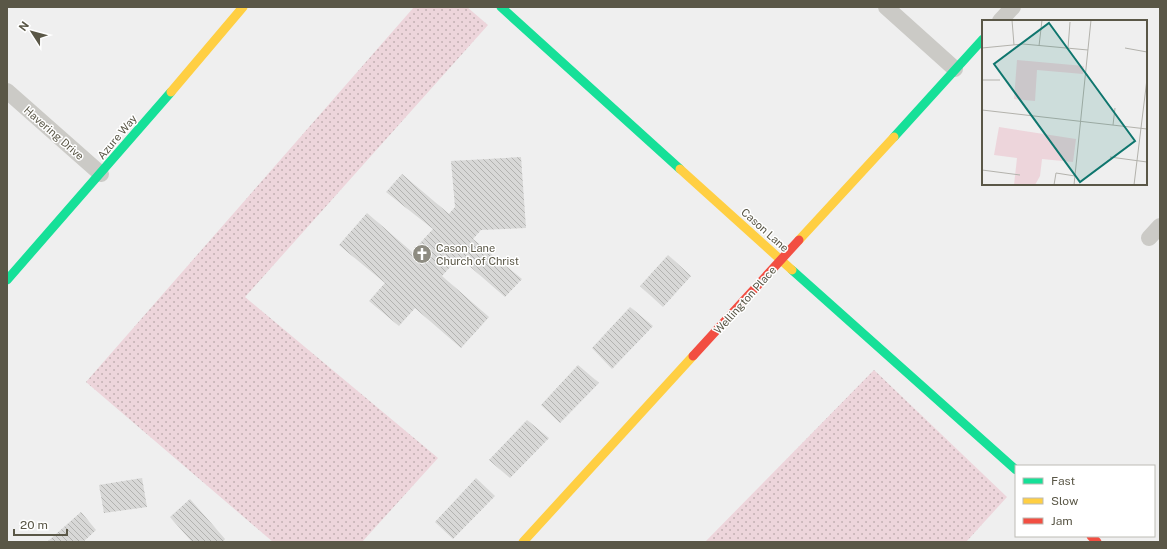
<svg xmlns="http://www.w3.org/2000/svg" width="1167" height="549" font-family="'Public Sans',sans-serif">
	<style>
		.grass { fill: url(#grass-dots) }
		.building { fill: url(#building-back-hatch) }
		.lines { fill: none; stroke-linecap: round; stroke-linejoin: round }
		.street { stroke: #cbcac6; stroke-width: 16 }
		.fast { stroke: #16e098; stroke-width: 9 }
		.slow { stroke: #ffcf43; stroke-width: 9 }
		.jam { stroke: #f24e42; stroke-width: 9 }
		.labels { text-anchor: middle; stroke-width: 3; stroke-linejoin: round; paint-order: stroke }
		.street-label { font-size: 11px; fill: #5a5747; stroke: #fff }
		.poi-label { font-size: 11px; fill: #5a5747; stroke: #fff; text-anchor: start }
		.inset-road { fill: none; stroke: #b3b2ac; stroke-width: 1 }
		.view { fill: #0f766e; fill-opacity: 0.15; stroke: #0f766e; stroke-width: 2 }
		.inset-edge { fill: none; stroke: #5a5747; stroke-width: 2 }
	</style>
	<defs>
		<pattern id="grass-dots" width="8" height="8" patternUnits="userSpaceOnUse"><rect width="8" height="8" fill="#edd5db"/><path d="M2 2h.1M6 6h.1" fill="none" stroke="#c3b0b3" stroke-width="1.8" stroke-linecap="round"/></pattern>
		<pattern id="building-back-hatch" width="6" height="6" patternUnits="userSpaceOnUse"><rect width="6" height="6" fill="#d8d8d7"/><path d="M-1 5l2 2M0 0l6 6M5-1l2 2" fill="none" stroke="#b2b2b0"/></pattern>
	</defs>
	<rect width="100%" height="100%" fill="#efefef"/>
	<g class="grass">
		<path d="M414,7H467L488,25L245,297L438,458L362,542H273L86,382Z"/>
		<path d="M874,370L1007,497L966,542H705Z"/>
	</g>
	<g class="building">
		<path d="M521,157L526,228L481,230L473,239L522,279L505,297L459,257L442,276L489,317L461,348L415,308L399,326L369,301L385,283L339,245L367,213L412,252L433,229L386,192L402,174L449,214L455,207L451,161Z"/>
		<path d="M668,255L691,276L663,307L640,286Z"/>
		<path d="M630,307L653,326L612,369L592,348Z"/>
		<path d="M578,365L599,383L560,423L541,405Z"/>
		<path d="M527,420L549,438L510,478L489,460Z"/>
		<path d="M142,478L147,507L104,513L99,485Z"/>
		<path d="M476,478L495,496L453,539L435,522Z"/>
		<path d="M190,499L225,539L223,542H192L170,517Z"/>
		<path d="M81,512L96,530L83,542H47Z"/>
	</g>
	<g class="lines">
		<g class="street">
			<path d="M886,7L955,69"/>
			<path d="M1000,21L1013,7"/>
			<path d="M7,91L101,174"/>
			<path d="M1149,238L1160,226"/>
		</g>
		<g class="fast">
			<path d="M501,7L680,169"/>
			<path d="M894,137L983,39"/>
			<path d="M792,270L1016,470"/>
			<path d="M7,280L171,92"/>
		</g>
		<g class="slow">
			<path d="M171,92L243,7"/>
			<path d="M680,169L792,270"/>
			<path d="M799,240L894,137"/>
			<path d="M523,542L693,356"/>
		</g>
		<g class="jam">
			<path d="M693,356L799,240"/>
			<path d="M1091,536L1097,542"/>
		</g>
	</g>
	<defs>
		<g id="church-disc" transform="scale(1)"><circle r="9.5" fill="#8e8c82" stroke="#fff"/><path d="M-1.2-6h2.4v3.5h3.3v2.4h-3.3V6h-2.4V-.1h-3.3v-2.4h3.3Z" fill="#fff"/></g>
	</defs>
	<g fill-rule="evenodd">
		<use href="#church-disc" x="422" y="254"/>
	</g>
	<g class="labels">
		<g class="street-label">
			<text transform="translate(54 133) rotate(41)" y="4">Havering Drive</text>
			<text transform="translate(117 137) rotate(-50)" y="4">Azure Way</text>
			<text transform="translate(765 230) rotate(42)" y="4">Cason Lane</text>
			<text transform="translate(745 300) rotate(-48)" y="4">Wellington Place</text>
		</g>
		<g class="poi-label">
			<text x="436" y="252">Cason Lane<tspan x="436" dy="13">Church of Christ</tspan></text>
		</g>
	</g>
	<g transform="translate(982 20)">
		<rect width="165" height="165" fill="#efefef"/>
		<path d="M35,40L102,46L101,54L55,50L53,81L32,79ZM17,107L94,119L91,142L60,139L58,156L53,165H32L35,138L12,135Z" fill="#edd5db"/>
		<path class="inset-road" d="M30,0L32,25M57,26L60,0M0,28L41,24L106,30M86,28L88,2M143,28L165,32M0,60H18M0,90L165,109M131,105L133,88M128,137L165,142M0,150L38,155M72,165L74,153L93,156M92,165L109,0M152,165L165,59"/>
		<path class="view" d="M67,3L153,121L98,162L12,44Z"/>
		<rect width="165" height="165" class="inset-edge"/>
	</g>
	<rect width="1167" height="549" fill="none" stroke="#5a5747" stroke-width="16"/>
	<rect x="1015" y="465" width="140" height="72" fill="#ffffff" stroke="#bdbcb5"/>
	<rect x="1023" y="478" width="20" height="6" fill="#16e098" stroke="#bdbcb5"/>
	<text x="1051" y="485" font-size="12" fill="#5a5747">Fast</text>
	<rect x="1023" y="498" width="20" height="6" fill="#ffcf43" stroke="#bdbcb5"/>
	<text x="1051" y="505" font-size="12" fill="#5a5747">Slow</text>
	<rect x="1023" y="518" width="20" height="6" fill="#f24e42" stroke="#bdbcb5"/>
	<text x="1051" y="525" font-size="12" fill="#5a5747">Jam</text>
	<g transform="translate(32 32) rotate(306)" stroke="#ffffff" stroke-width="3" paint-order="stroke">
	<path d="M0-3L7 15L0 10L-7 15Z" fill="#5a5747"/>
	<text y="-6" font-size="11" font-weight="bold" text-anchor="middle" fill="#5a5747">N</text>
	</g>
	<path d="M14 529v6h53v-6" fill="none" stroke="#5a5747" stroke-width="2"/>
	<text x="20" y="529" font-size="12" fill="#5a5747" stroke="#ffffff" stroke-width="3" paint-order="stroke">20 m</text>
</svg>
